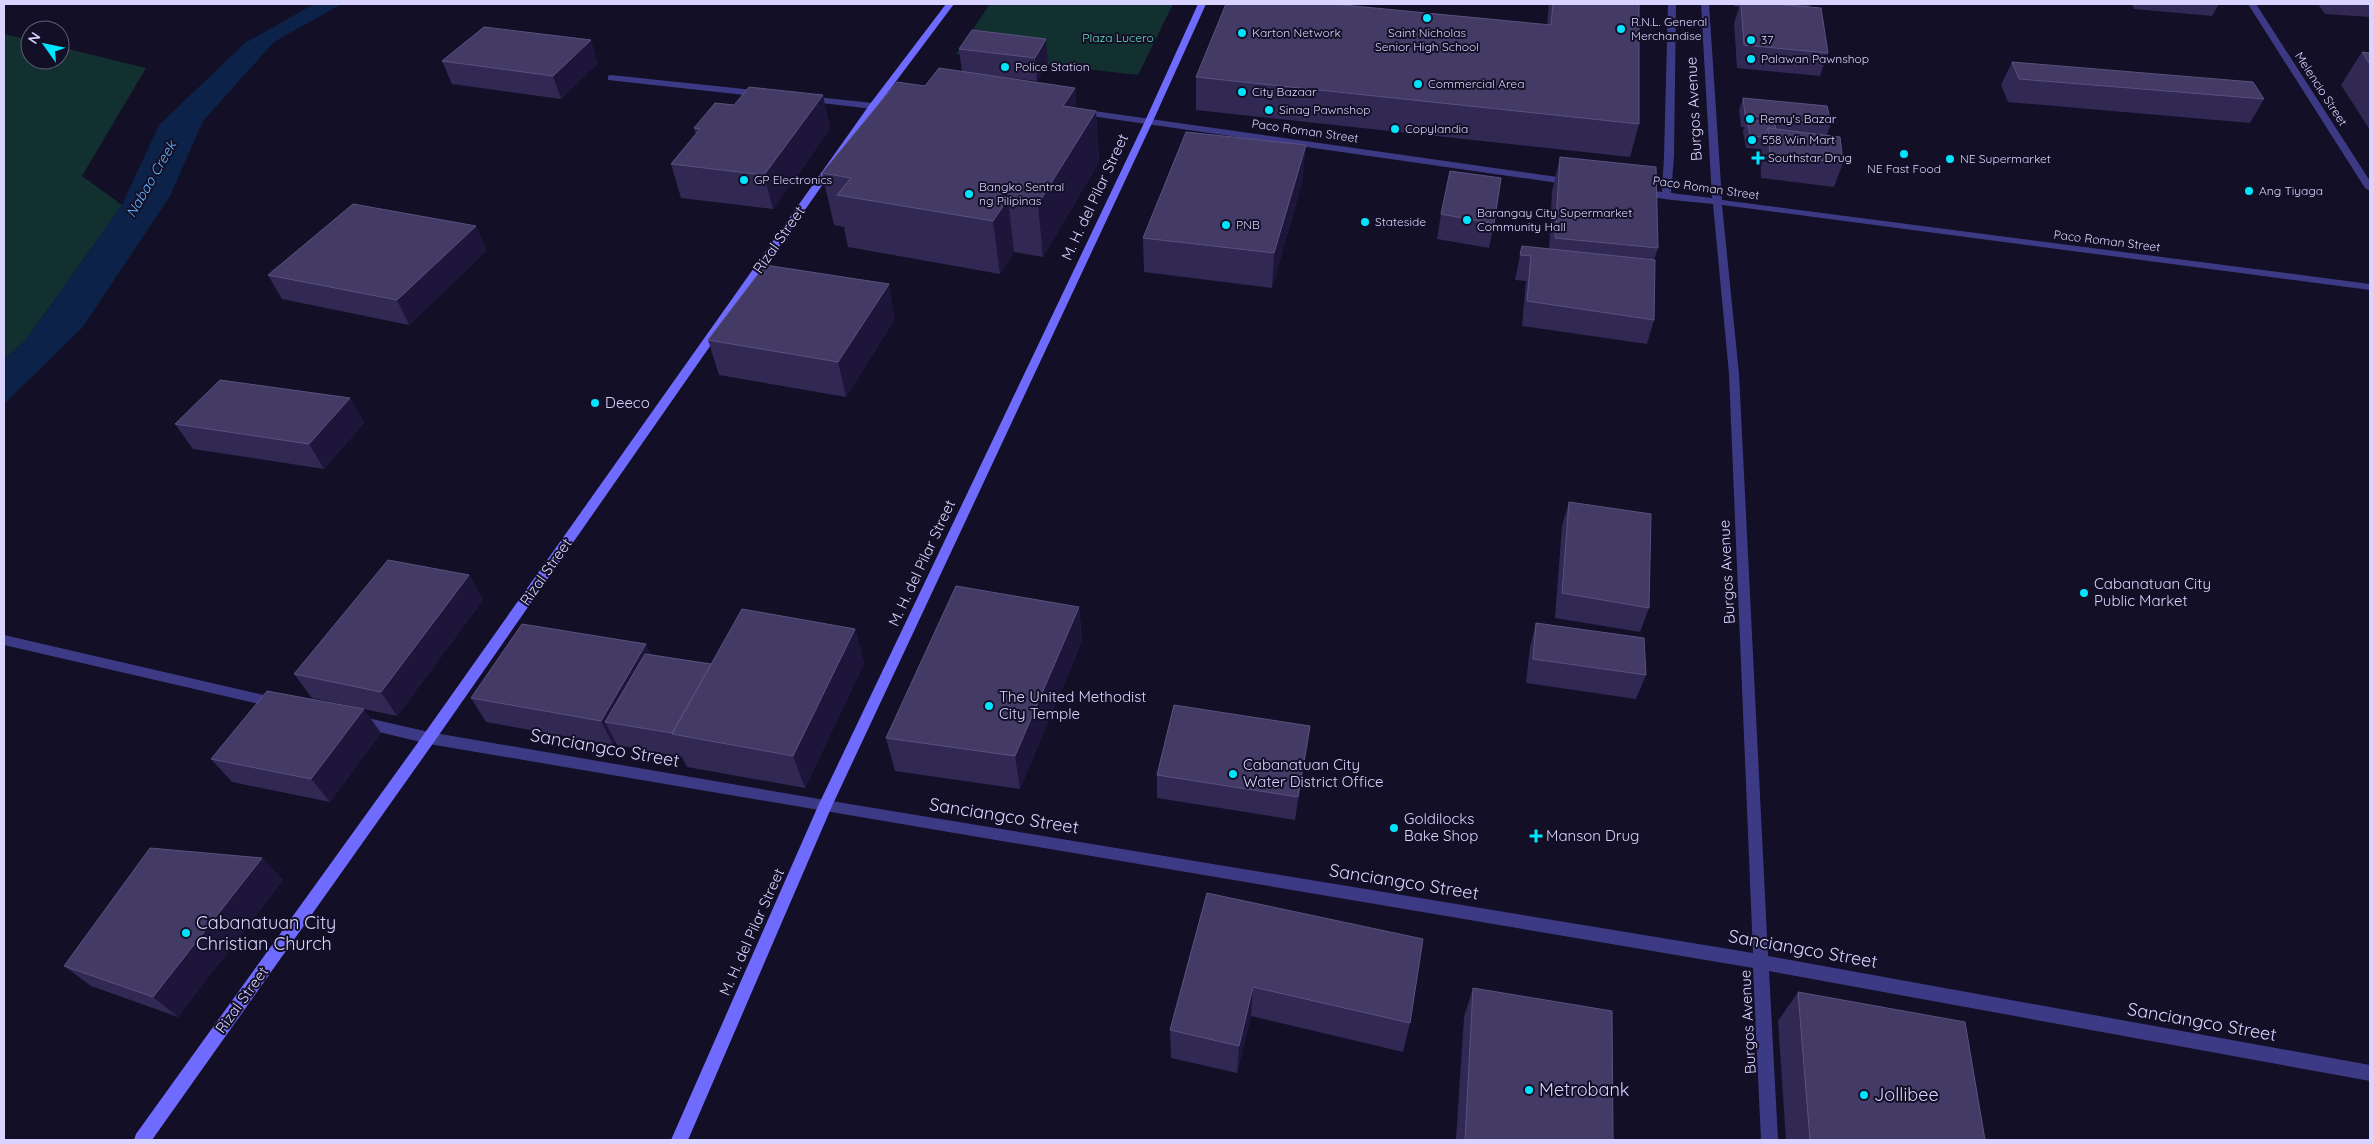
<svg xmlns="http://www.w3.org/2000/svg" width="2374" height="1144" font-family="Quicksand,sans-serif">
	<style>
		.green { fill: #12302f }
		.water { fill: #0c2248 }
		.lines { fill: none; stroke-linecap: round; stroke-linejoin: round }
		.service { fill: #3d3a85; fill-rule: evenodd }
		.minor { fill: #3d3a85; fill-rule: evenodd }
		.tertiary { fill: #3d3a85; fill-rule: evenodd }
		.secondary { fill: #6f6bff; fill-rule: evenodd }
		.wall { fill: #312854 }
		.shaded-wall { fill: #1d163a }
		.building { fill: #433a66; stroke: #5a527e }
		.poi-dot { fill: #00e5ff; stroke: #130f26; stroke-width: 2 }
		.labels { text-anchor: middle; stroke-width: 4; stroke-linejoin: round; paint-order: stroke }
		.far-poi-label { font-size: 12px; fill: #d9d4ff; stroke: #130f26; text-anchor: start }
		.far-park-label { font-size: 12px; fill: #5fe0c0; stroke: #130f26 }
		.far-street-label { font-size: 12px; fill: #d9d4ff; stroke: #130f26 }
		.far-water-label { font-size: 14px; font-style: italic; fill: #62b6ff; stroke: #130f26 }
		.street-label { font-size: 15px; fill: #d9d4ff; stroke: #130f26 }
		.poi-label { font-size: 15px; fill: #d9d4ff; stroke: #130f26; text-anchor: start }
		.near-street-label { font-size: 18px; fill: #d9d4ff; stroke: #130f26 }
		.near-poi-label { font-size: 18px; fill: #d9d4ff; stroke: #130f26; text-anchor: start }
	</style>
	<rect width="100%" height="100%" fill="#130f26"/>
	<g class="green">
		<path d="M990,4H1173L1138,75L956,54Z"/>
		<path d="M4,34L30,40V60H60V47L146,68L82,176L122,205L25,341L4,359Z"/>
	</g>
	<path class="water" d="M314,4H342L274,42L203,121L170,196L82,328L4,404V359L25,341L122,205L159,125L245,43Z"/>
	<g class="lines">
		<g class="service">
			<path d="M611,75L763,91L767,94L763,97L608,80V76Z"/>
			<path d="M807,96L873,103L877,106L873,109L804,101V97Z"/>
		</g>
		<path class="minor" d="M2248,4H2256L2370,181V191L2365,188Z"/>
		<g class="tertiary">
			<path d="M1668,4H1676L1674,156L1671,193L1712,198L1701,4H1709L1722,200L2370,284V290L1722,205L1739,374L1768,956L2370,1065V1081L1769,971L1778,1140H1761L1753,968L429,744L354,726L352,722L354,718L359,716L429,732L825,800L1753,953L1729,374L1713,204C1698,202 1645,199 1636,192L1641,189L1662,192L1664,156Z"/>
			<path d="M1080,109L1572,179L1577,182L1572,185L1077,114L1076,112Z"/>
			<path d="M4,635L277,698L282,699L284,703L282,707L277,708L4,645Z"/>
		</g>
		<g class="secondary">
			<path d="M946,4H954L876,108L434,742L152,1140H134L136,1134L424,734L870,104Z"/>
			<path d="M1198,4H1206L1153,121L832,806L688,1140H671L818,806L1145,121Z"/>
		</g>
	</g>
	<g class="wall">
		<path d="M1549,4H1639V124L1630,157L1196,110V77L1547,25Z"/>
		<path d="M1733,4H1811L1809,7L1828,53L1820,76L1737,68L1734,23L1739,7L1734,6Z"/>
		<path d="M2132,4H2219L2212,16L2134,9Z"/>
		<path d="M2318,4H2370V17L2325,14Z"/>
		<path d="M972,30L1048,62L1037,81L984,75L1075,88L1076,108L1096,111L1099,162L1043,257L1014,252L1000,274L848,247L844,227L834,225L822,173L925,86L962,72L959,49Z"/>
		<path d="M2362,52L2370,53V130L2341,85Z"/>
		<path d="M442,61L598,63L561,99L452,84Z"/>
		<path d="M2012,62L2264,99L2250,123L2008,102L2001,85Z"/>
		<path d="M823,95L830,129L773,209L681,198L671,164L696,134L694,128L734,105Z"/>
		<path d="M1743,98L1831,123L1827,135L1843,163L1834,187L1761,178L1760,151L1761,149L1746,148L1743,132L1744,127H1741L1739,110Z"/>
		<path d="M1560,157L1658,248L1654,260V320L1647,344L1522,326L1526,281L1515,280L1522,246L1549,249L1552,191Z"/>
		<path d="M1303,179L1272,288L1144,272L1143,238Z"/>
		<path d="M1441,214L1494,224L1489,248L1437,239Z"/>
		<path d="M487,250L409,325L282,299L268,275Z"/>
		<path d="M895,319L846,397L719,375L708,340Z"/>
		<path d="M350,398L364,423L324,469L193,449L175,424Z"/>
		<path d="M1569,502L1649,608L1640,632L1555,618L1562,526Z"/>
		<path d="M469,575L483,600L397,716L312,698L294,674Z"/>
		<path d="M1079,607L1082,641L1020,789L895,771L886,738Z"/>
		<path d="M1536,623L1646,675L1636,699L1526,683L1530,647Z"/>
		<path d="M855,629L864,663L805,788L687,767L682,757L617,745L615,741L613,745L486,722L471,698L650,654L711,664Z"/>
		<path d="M1310,726L1307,750L1295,820L1157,798V775Z"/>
		<path d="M381,733L330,802L232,782L211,759Z"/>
		<path d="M262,858L283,880L178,1017L91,986L64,966Z"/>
		<path d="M1207,893L1410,1023L1403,1052L1251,1016L1237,1073L1171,1058L1170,1030Z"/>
		<path d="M1473,988L1613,1140H1456L1464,1017Z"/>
		<path d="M1798,992L1985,1140H1786L1778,1021Z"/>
	</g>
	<g class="shaded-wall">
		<path d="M1046,39L1048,62L1037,81L1035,58Z"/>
		<path d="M591,40L598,63L561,99L553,76Z"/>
		<path d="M1075,88L1078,139L1063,106Z"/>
		<path d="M823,95L830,129L773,209L764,175Z"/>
		<path d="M1096,111L1099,162L1043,257L1038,204Z"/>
		<path d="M1306,145L1303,179L1272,288L1274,253Z"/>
		<path d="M1008,199L1014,252L1000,274L993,221Z"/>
		<path d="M476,226L487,250L409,325L397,300Z"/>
		<path d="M889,284L895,319L846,397L838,362Z"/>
		<path d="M350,398L364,423L324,469L309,444Z"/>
		<path d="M469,575L483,600L397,716L381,692Z"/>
		<path d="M1079,607L1082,641L1020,789L1015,756Z"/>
		<path d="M855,629L864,663L805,788L793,756Z"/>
		<path d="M646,644L657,668L605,722L615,741L613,745L601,721Z"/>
		<path d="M364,709L381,733L330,802L311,779Z"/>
		<path d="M1310,726L1307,750L1295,820L1298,797Z"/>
		<path d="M262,858L283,880L178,1017L153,997Z"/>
		<path d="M1253,987L1251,1016L1237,1073L1239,1046Z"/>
	</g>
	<g class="building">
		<path d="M1226,4H1333L1551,25L1553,4H1639V124L1196,77Z"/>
		<path d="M1741,4H1775L1821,8L1828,53L1744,45Z"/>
		<path d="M484,27L591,40L553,76L442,61Z"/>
		<path d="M972,30L1046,39L1035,58L959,49Z"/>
		<path d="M2362,52L2370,53V64Z"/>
		<path d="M2012,62L2253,82L2264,99L2019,79Z"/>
		<path d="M939,68L1075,88L1063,106L1096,111L1038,204L1008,199L993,221L837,195L851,178L822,173L897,82L925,86Z"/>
		<path d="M749,87L823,95L764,175L671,164L700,129L694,128L715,103L734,105Z"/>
		<path d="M1743,98L1827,106L1831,123L1745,115Z"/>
		<path d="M1747,120L1774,122L1776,129L1768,128L1765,137L1750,136Z"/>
		<path d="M1768,128L1840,137L1843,163L1770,154Z"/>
		<path d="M1186,132L1306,145L1274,253L1143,238Z"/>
		<path d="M1560,157L1656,167L1658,248L1555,238Z"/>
		<path d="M1450,171L1501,178L1494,224L1441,214Z"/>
		<path d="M353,204L476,226L397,300L268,275Z"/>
		<path d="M1522,246L1655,260L1654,320L1527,301L1531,256L1520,255Z"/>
		<path d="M765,265L889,284L838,362L708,340Z"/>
		<path d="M220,380L350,398L309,444L175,424Z"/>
		<path d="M1569,502L1651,514L1649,608L1562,593Z"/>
		<path d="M388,560L469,575L381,692L294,674Z"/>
		<path d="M956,586L1079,607L1015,756L886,738Z"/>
		<path d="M742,609L855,629L793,756L672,734Z"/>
		<path d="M1536,623L1644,638L1646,675L1533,659Z"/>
		<path d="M522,624L646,644L601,721L471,698Z"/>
		<path d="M645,654L711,664L672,733L605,722Z"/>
		<path d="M267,691L364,709L311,779L211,759Z"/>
		<path d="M1174,705L1310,726L1298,797L1157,775Z"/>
		<path d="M150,848L262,858L153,997L64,966Z"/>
		<path d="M1207,893L1423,939L1410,1023L1253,987L1239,1046L1170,1030Z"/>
		<path d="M1473,988L1612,1011L1613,1140H1465Z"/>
		<path d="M1798,992L1965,1022L1985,1140H1810Z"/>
	</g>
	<g class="poi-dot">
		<circle cx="1427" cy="18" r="5"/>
		<circle cx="1621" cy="29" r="5"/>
		<circle cx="1242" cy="33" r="5"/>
		<circle cx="1751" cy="40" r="5"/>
		<circle cx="1751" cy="59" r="5"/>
		<circle cx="1005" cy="67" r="5"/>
		<circle cx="1418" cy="84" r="5"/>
		<circle cx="1242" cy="92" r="5"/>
		<circle cx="1269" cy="110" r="5"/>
		<circle cx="1750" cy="119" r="5"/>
		<circle cx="1395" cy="129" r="5"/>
		<circle cx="1752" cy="140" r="5"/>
		<circle cx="1904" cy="154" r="5"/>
		<path d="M1755.5 150.5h5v5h5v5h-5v5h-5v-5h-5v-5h5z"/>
		<circle cx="1950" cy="159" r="5"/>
		<circle cx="744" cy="180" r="5"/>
		<circle cx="2249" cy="191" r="5"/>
		<circle cx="969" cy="194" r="5"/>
		<circle cx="1467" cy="220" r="5"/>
		<circle cx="1365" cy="222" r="5"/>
		<circle cx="1226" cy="225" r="5"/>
		<circle cx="595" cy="403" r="5"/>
		<circle cx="2084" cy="593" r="5"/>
		<circle cx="989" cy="706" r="5"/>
		<circle cx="1233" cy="774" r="5"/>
		<circle cx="1394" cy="828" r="5"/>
		<path d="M1533.5 828.5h5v5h5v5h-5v5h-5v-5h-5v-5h5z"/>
		<circle cx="186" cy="933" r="5"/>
		<circle cx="1529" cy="1090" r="5"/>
		<circle cx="1864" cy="1095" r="5"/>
	</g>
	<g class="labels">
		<g class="far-poi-label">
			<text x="1631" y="26">R.N.L. General<tspan x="1631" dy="14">Merchandise</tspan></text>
			<text x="1252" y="37">Karton Network</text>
			<text x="1427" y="37" text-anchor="middle">Saint Nicholas<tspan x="1427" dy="14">Senior High School</tspan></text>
			<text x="1761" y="44">37</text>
			<text x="1761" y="63">Palawan Pawnshop</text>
			<text x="1015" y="71">Police Station</text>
			<text x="1428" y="88">Commercial Area</text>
			<text x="1252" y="96">City Bazaar</text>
			<text x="1279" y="114">Sinag Pawnshop</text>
			<text x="1760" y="123">Remy's Bazar</text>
			<text x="1405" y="133">Copylandia</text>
			<text x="1762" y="144">558 Win Mart</text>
			<text x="1768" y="162">Southstar Drug</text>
			<text x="1960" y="163">NE Supermarket</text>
			<text x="1904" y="173" text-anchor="middle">NE Fast Food</text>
			<text x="754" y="184">GP Electronics</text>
			<text x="979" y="191">Bangko Sentral<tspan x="979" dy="14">ng Pilipinas</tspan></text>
			<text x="2259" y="195">Ang Tiyaga</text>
			<text x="1477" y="217">Barangay City Supermarket<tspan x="1477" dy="14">Community Hall</tspan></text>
			<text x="1375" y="226">Stateside</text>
			<text x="1236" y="229">PNB</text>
		</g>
		<g class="far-park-label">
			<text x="1118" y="42">Plaza Lucero</text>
		</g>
		<g class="far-street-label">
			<text transform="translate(2321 89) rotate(57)" y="4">Melencio Street</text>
			<text transform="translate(1305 131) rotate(8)" y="4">Paco Roman Street</text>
			<text transform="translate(1706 188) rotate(8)" y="4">Paco Roman Street</text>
			<text transform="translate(2107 241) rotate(7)" y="4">Paco Roman Street</text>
		</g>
		<g class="far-water-label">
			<text transform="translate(151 179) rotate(-60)" y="5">Nabao Creek</text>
		</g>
		<g class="street-label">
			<text transform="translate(1694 109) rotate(-93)" y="5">Burgos Avenue</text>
			<text transform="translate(1095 197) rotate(-65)" y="5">M. H. del Pilar Street</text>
			<text transform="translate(779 240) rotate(-55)" y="5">Rizal Street</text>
			<text transform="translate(922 563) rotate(-65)" y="5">M. H. del Pilar Street</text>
			<text transform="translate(546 572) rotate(-55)" y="5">Rizal Street</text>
			<text transform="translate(1727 572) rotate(-93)" y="5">Burgos Avenue</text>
			<text transform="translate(752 932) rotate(-66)" y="5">M. H. del Pilar Street</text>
			<text transform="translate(242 1000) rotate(-54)" y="5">Rizal Street</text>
			<text transform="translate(1748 1022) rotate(-93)" y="5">Burgos Avenue</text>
		</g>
		<g class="poi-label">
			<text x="605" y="408">Deeco</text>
			<text x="2094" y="589">Cabanatuan City<tspan x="2094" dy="17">Public Market</tspan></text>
			<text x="999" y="702">The United Methodist<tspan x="999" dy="17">City Temple</tspan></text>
			<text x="1243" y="770">Cabanatuan City<tspan x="1243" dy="17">Water District Office</tspan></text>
			<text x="1404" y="824">Goldilocks<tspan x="1404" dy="17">Bake Shop</tspan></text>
			<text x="1546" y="841">Manson Drug</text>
		</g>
		<g class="near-street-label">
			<text transform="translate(605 748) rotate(10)" y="6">Sanciangco Street</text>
			<text transform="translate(1004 816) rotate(9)" y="6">Sanciangco Street</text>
			<text transform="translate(1404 882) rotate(9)" y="6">Sanciangco Street</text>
			<text transform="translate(1803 949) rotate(10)" y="6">Sanciangco Street</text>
			<text transform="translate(2202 1022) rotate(10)" y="6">Sanciangco Street</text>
		</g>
		<g class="near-poi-label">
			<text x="196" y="929">Cabanatuan City<tspan x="196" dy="21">Christian Church</tspan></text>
			<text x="1539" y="1096">Metrobank</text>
			<text x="1874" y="1101">Jollibee</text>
		</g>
	</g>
	<rect width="2374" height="1144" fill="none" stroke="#d9d4ff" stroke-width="10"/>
	<g transform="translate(45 45) rotate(303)"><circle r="24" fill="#130f26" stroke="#625e7d"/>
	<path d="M0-4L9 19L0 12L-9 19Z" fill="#00e5ff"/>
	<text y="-8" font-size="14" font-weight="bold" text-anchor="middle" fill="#d9d4ff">N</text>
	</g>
</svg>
